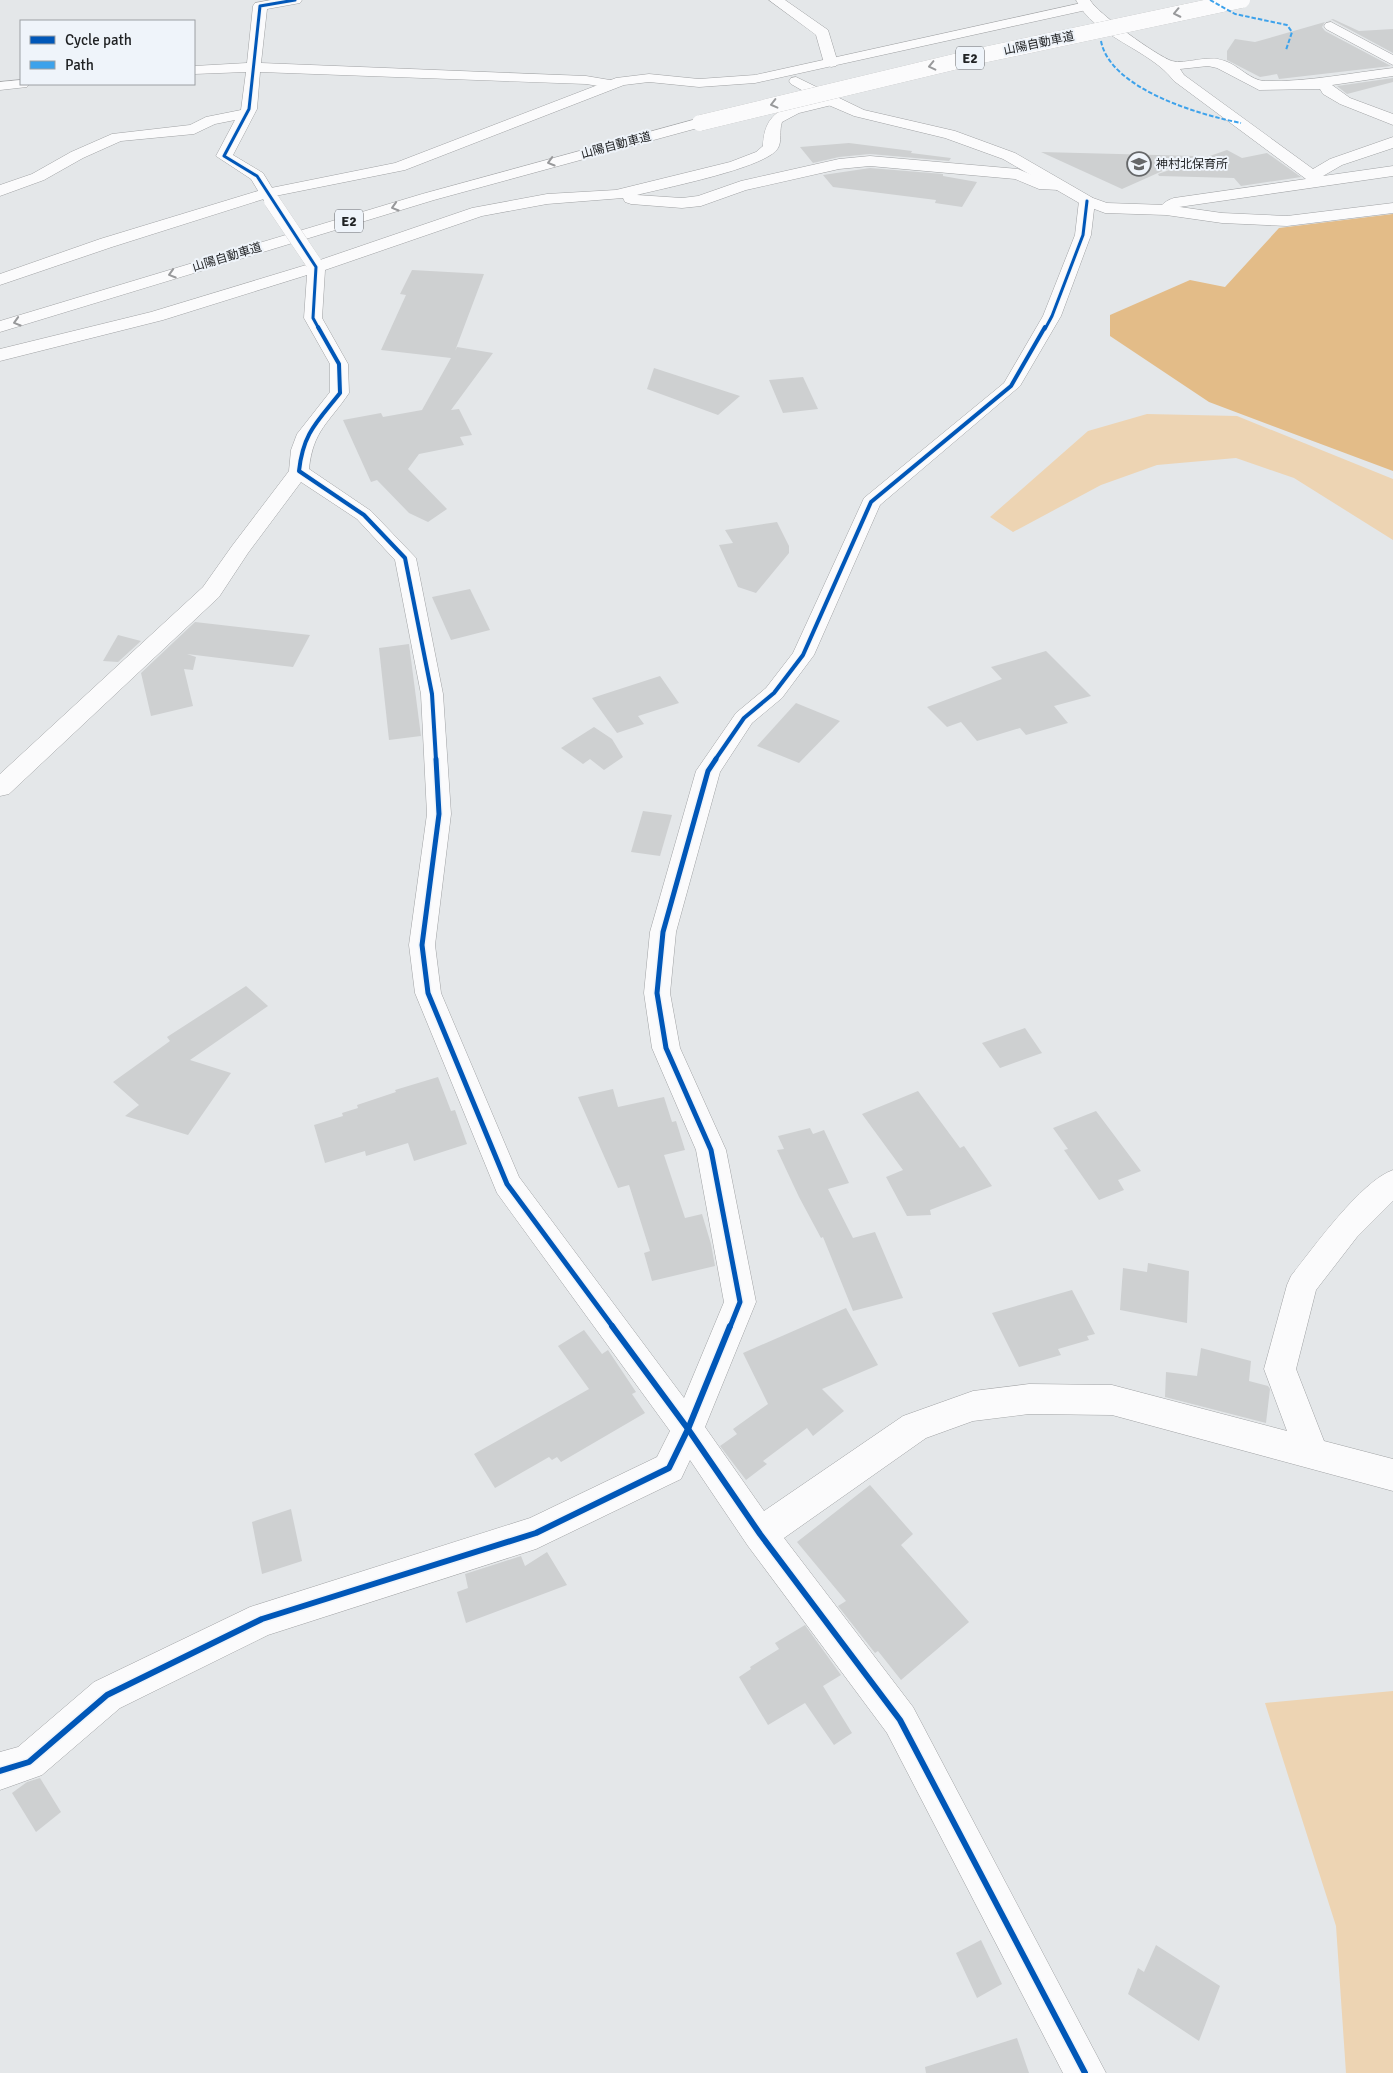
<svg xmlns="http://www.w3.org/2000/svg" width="1393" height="2073" font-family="Signika,'Noto Sans JP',sans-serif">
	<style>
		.green { fill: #edd4b3 }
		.water { fill: #e3bc88 }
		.building { fill: #ced0d1 }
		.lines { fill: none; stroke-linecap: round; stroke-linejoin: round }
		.minor-casing { stroke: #a0a2a4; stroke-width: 1 }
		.tertiary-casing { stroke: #a0a2a4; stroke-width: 1 }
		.motorway-casing { stroke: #a0a2a4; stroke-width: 1 }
		.minor { fill: #fbfbfc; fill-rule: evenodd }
		.tertiary { fill: #fbfbfc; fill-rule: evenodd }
		.motorway { fill: #fbfbfc; fill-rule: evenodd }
		.minor-bridge-casing { stroke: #a0a2a4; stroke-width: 16; stroke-linecap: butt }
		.motorway-bridge-casing { stroke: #a0a2a4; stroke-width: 16; stroke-linecap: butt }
		.minor-bridge { stroke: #fbfbfc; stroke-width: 16 }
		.motorway-bridge { stroke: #fbfbfc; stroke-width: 16 }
		.quiet { stroke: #3da2eb; stroke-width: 2; stroke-dasharray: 4.5 2; stroke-linecap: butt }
		.cycleway-far3-casing { stroke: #eff4fa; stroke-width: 5 }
		.cycleway-far2-casing { stroke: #eff4fa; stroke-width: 6 }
		.cycleway-far1-casing { stroke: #eff4fa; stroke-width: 8 }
		.cycleway-casing { stroke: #eff4fa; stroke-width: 9 }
		.cycleway-far3 { stroke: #0057b8; stroke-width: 3 }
		.cycleway-far2 { stroke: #0057b8; stroke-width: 4 }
		.cycleway-far1 { stroke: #0057b8; stroke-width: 5 }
		.cycleway { stroke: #0057b8; stroke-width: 6 }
		.oneway { stroke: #98999b }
		.labels { text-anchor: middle; stroke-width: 4; stroke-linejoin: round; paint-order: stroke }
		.far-street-label { font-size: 12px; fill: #202224; stroke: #eff4fa }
		.far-poi-label { font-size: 12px; fill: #202224; stroke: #eff4fa; text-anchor: start }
		.shield { fill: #eff4fa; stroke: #5e6164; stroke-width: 1 }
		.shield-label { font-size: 14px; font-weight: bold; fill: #202224 }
	</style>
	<rect width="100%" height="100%" fill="#e4e7e9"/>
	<g class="green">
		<path d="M1147,414L1237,416L1393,479V540L1294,478L1236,458L1157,465L1101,485L1013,532L990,517L1088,431Z"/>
		<path d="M1393,1691V2073H1346L1336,1926L1265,1703Z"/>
	</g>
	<path class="water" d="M1393,214V471L1209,402L1110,336V315L1190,280L1225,287L1279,228Z"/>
	<g class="building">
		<path d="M1333,19L1359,31L1393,29V53L1332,20L1328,21Z"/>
		<path d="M1325,22L1322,27L1325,31L1391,66L1279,79L1277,74L1260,77L1227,60V51L1235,39L1255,42Z"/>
		<path d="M1393,78V82L1347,94L1337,86Z"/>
		<path d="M849,143L912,151L911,153L951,158L949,161L870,154L839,157L813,163L800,147Z"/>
		<path d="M1227,150L1242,158L1267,153L1301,177L1241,186L1234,178L1159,176L1158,174Z"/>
		<path d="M1041,152L1196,156L1122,189Z"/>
		<path d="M870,168L943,174V176L977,182L962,207L935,203L936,200L833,187L823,175Z"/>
		<path d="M412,270L484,274L455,351L457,347L493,353L451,410L459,409L472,435L460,437L464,445L419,454L408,469L447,509L428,522L409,513L377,480L371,482L343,420L381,413L383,417L422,410L451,358L381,350L406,295L400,294Z"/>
		<path d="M654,368L740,396L718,415L647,389Z"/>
		<path d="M803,377L818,409L783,413L769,380Z"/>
		<path d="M777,522L789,546V553L756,593L738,587L719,545L733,543L725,530Z"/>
		<path d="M470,589L490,630L451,640L432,597Z"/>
		<path d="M195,622L310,635L293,667L187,654L196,657L193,670L184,669L193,706L151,716L141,673Z"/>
		<path d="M118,635L141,641L118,662L103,661Z"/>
		<path d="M409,644L421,736L389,740L379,648Z"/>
		<path d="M1046,651L1091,696L1054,706L1068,723L1026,735L1020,728L977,741L961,722L947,727L927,707L1002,679L991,667Z"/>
		<path d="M660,676L679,703L638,716L644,724L617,733L592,698Z"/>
		<path d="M796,703L840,721L799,763L757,746Z"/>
		<path d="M594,727L612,739L623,757L604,770L590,759L583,764L561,748Z"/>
		<path d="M643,811L672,815L660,856L631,852Z"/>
		<path d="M246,986L268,1006L190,1060L231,1073L188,1135L125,1116L139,1105L113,1082L170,1041L167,1037Z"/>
		<path d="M1025,1028L1042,1053L1000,1068L982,1043Z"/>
		<path d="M438,1077L451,1111L455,1110L467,1144L414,1161L408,1143L366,1156L365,1151L325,1163L314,1125L343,1116L342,1113L358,1108L357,1105L396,1092L395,1090Z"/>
		<path d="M613,1089L618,1107L664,1097L672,1122L676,1121L685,1150L664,1155L685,1218L702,1214L711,1244L715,1266L652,1281L644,1253L650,1251L629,1185L618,1188L578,1097Z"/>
		<path d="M918,1091L960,1148L964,1146L992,1186L930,1210L931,1215L907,1216L886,1177L903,1170L862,1114Z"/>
		<path d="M1096,1111L1141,1171L1118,1180L1124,1190L1099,1200L1064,1150L1068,1149L1053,1128Z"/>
		<path d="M810,1128L813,1134L824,1130L849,1183L828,1189L853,1238L875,1232L903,1298L853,1311L823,1237L821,1238L799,1197L777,1150L784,1149L778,1136Z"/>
		<path d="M1148,1263L1189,1271L1187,1323L1120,1310L1123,1268L1147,1272Z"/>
		<path d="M1072,1290L1095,1334L1087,1336L1089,1340L1058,1349L1061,1355L1019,1367L992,1313Z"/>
		<path d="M846,1308L878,1365L822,1389L844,1411L813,1436L807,1428L763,1461L767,1464L746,1480L720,1446L737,1434L733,1429L768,1404L743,1353Z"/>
		<path d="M584,1330L602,1354L608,1350L636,1392L632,1394L645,1413L561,1462L557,1457L552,1460L549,1457L495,1488L474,1454L589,1389L558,1346Z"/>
		<path d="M1201,1348L1251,1361L1249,1381L1268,1386L1270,1389L1266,1423L1165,1397L1166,1372L1197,1376Z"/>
		<path d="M870,1485L913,1534L901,1545L969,1622L901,1680L878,1651L875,1653L838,1606L846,1601L797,1542Z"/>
		<path d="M291,1509L302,1561L262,1574L252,1522Z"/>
		<path d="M547,1552L567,1585L466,1623L457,1592L468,1588L465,1574L521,1556L525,1566Z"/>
		<path d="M805,1625L841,1675L823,1686L852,1733L834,1745L805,1703L768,1725L739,1677L751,1669L750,1667L779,1649L775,1643Z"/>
		<path d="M40,1778L61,1812L36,1832L12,1793L27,1782Z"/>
		<path d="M981,1940L1002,1984L977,1998L956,1953Z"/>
		<path d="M1156,1945L1220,1986L1199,2041L1128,1994L1138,1968L1144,1972Z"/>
		<path d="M1017,2038L1029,2073H926L925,2067Z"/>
	</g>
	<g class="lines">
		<g class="minor-casing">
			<g id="minor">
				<path d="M271,0H302L300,3L267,9L261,63L586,76L616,81L618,84L611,88L586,84L260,72L257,109L233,155L263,173L280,201L278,204H266L251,179L216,156L235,120L215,124L194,134L121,141L83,158L44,180L0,196V185L32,174L71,152L112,134L190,125L206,117L241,110L246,72L194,74V66L247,63L253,6L255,3Z"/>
				<path d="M769,0H785L828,30L838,63L836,66L831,67L824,63L816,35Z"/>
				<path d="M1076,0H1090C1097,13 1157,56 1172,61C1185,65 1207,54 1225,61C1238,65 1251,81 1265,81C1308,82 1350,73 1393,68V76L1332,85L1350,98L1393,114V125L1340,104L1323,94L1320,89L1259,90L1217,68L1208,66L1180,69L1184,75L1313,169L1330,159L1393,137V148L1342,165L1323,176L1393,166V176L1179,207L1172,214H1160L1158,210C1162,204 1167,200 1174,198L1306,179L1174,81C1150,49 1094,37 1076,0Z"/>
				<path d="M1331,22L1393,55V65L1326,29L1324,26L1326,23Z"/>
				<path d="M21,80V84H29L27,87L0,90V82Z"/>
				<path d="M831,96L839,101L836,104L799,113L782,122C779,130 782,142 778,148C767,168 663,188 637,195L682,198L698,196L741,181L839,159L870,156L1018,169L1042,179L1065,182L1067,185L1059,190L1039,189L1015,179L870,166L839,169L746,190L701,206L682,208L631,204L625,202L623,198L547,204L482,216L325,270L322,318L348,364L349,393C329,423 313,430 309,469L371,511L416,558L443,694L451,814L435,945L441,993L519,1177L684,1398L724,1302L696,1150L652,1048L644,993L650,932L696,771L736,713L766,688L793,653L864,498L1004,383L1043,316L1075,235L1079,201L1081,198H1093L1095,201L1091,235L1061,316L1020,386L880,505L814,655L782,698L752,723L720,772L676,932L670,993L680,1048L726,1150L756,1302L705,1427L764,1511L903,1416L973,1391L1029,1384L1112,1385L1287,1431L1264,1369L1287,1285L1291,1276C1313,1248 1361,1181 1393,1170V1201L1357,1237L1316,1290L1296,1369L1324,1441L1393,1459V1491L1112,1415L1029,1414L973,1421L926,1438L784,1538L913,1707L1106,2073H1063L887,1733L748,1546L690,1460L681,1479L536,1549L268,1635L120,1708L42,1775L0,1790V1752L18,1747L94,1682L250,1607L530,1518L657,1457L670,1431L497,1193L415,993L409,945L427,814L421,694L395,560L357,519L301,482L248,553L219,597L9,794L0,796V774L203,587L232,546L289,471L291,450L297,434L330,392V364L304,318L307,275L163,320L0,361V349L151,312L306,265L304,262L307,258L313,257L320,260L472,208L547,194L616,190L730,162L756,152L763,146C764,103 798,105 831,96Z"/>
			</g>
		</g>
		<g class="tertiary-casing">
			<g id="tertiary">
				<path d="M1086,2L1091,3L1093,6L1091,9L755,83L699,87L649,82L624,85L405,170L270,197L112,247L0,285V274L100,239L261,190L395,163L616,78L649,74L699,79L755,75Z"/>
				<path d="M796,77L864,110L955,131L1015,153L1093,198L1107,203L1166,205L1222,213L1287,216L1393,203V213L1287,226L1222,223L1166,215L1105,213L1081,204L1003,159L945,138L854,116L826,104L791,84L789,81L791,78Z"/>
			</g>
		</g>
		<g class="motorway-casing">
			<path id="motorway" d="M700,118L705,120L708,123L705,126L434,200L0,332V321L422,194Z"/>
		</g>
		<use href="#minor" class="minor"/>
		<use href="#tertiary" class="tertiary"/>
		<use href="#motorway" class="motorway"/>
		<g class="minor-bridge-casing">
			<path id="minor-bridge" d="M272,201L313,262"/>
		</g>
		<g class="motorway-bridge-casing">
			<path id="motorway-bridge" d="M700,123L983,55L1242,0"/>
		</g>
		<use href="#minor-bridge" class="minor-bridge"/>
		<use href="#motorway-bridge" class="motorway-bridge"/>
		<g class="quiet">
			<path d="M1210,0L1235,14L1287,25L1292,32L1286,50"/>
			<path d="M1101,41C1110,89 1200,115 1241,123"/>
		</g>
		<g class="cycleway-far3-casing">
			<g id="cycleway-far3">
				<path d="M295,0L260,6L249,109L224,156L257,176L316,267L313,318L319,329"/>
				<path d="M1045,329L1052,316L1083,235L1087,201"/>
			</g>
		</g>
		<g class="cycleway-far2-casing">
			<g id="cycleway-far2">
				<path d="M318,327L339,364L340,393C317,422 303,433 299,471L364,515L405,558L432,694L436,760"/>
				<path d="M715,760L744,718L774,693L803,655L871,502L1011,386L1045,327"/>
			</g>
		</g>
		<g class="cycleway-far1-casing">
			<g id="cycleway-far1">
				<path d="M436,759L439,814L422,945L428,993L507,1184L613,1327"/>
				<path d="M716,759L708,771L663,932L657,993L666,1048L711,1150L740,1302L730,1327"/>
			</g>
		</g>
		<g class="cycleway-casing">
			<g id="cycleway">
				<path d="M612,1326L688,1429L760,1534L900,1720L1085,2073"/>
				<path d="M0,1771L29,1762L107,1695L262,1619L536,1533L669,1468L688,1429L730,1326"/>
			</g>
		</g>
		<use href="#cycleway-far3" class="cycleway-far3"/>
		<use href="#cycleway-far2" class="cycleway-far2"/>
		<use href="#cycleway-far1" class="cycleway-far1"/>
		<use href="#cycleway" class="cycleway"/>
	</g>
	<defs><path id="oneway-chevron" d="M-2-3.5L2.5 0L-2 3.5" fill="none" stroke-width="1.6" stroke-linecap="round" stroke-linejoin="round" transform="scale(1.25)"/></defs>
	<g class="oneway">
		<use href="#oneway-chevron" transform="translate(1177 13) rotate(168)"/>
		<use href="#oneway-chevron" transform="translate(932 66) rotate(167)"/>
		<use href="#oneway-chevron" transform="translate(774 104) rotate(166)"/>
		<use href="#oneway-chevron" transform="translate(551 162) rotate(164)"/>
		<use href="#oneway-chevron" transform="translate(395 207) rotate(163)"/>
		<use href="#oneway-chevron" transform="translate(172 274) rotate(163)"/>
		<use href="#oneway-chevron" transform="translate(17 322) rotate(163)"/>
	</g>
	<defs>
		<g id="school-ring" transform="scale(1.25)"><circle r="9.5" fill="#eff4fa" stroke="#656769" stroke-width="1.5"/><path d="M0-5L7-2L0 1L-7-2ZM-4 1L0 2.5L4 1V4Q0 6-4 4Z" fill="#656769"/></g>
	</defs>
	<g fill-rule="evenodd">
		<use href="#school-ring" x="1139" y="164"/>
	</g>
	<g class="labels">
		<g class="far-street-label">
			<text transform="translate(1039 43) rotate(-12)" y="4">山陽自動車道</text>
			<text transform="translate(616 145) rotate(-15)" y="4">山陽自動車道</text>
			<text transform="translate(227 257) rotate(-17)" y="4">山陽自動車道</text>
		</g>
		<g class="far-poi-label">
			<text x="1156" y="168">神村北保育所</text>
		</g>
		<g class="shield">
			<rect x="956" y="46.5" width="28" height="23" rx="4"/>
			<rect x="335" y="209.5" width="28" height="23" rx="4"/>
		</g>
		<g class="shield-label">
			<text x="970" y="63">E2</text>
			<text x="349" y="226">E2</text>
		</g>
	</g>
	<rect x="20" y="20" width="175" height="65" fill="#eff4fa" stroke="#9ca0a4"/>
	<rect x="30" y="36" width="25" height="8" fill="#0057b8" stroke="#9ca0a4"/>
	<text x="65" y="45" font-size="15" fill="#202224">Cycle path</text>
	<rect x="30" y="61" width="25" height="8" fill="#3da2eb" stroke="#9ca0a4"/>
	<text x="65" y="70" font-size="15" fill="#202224">Path</text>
</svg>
